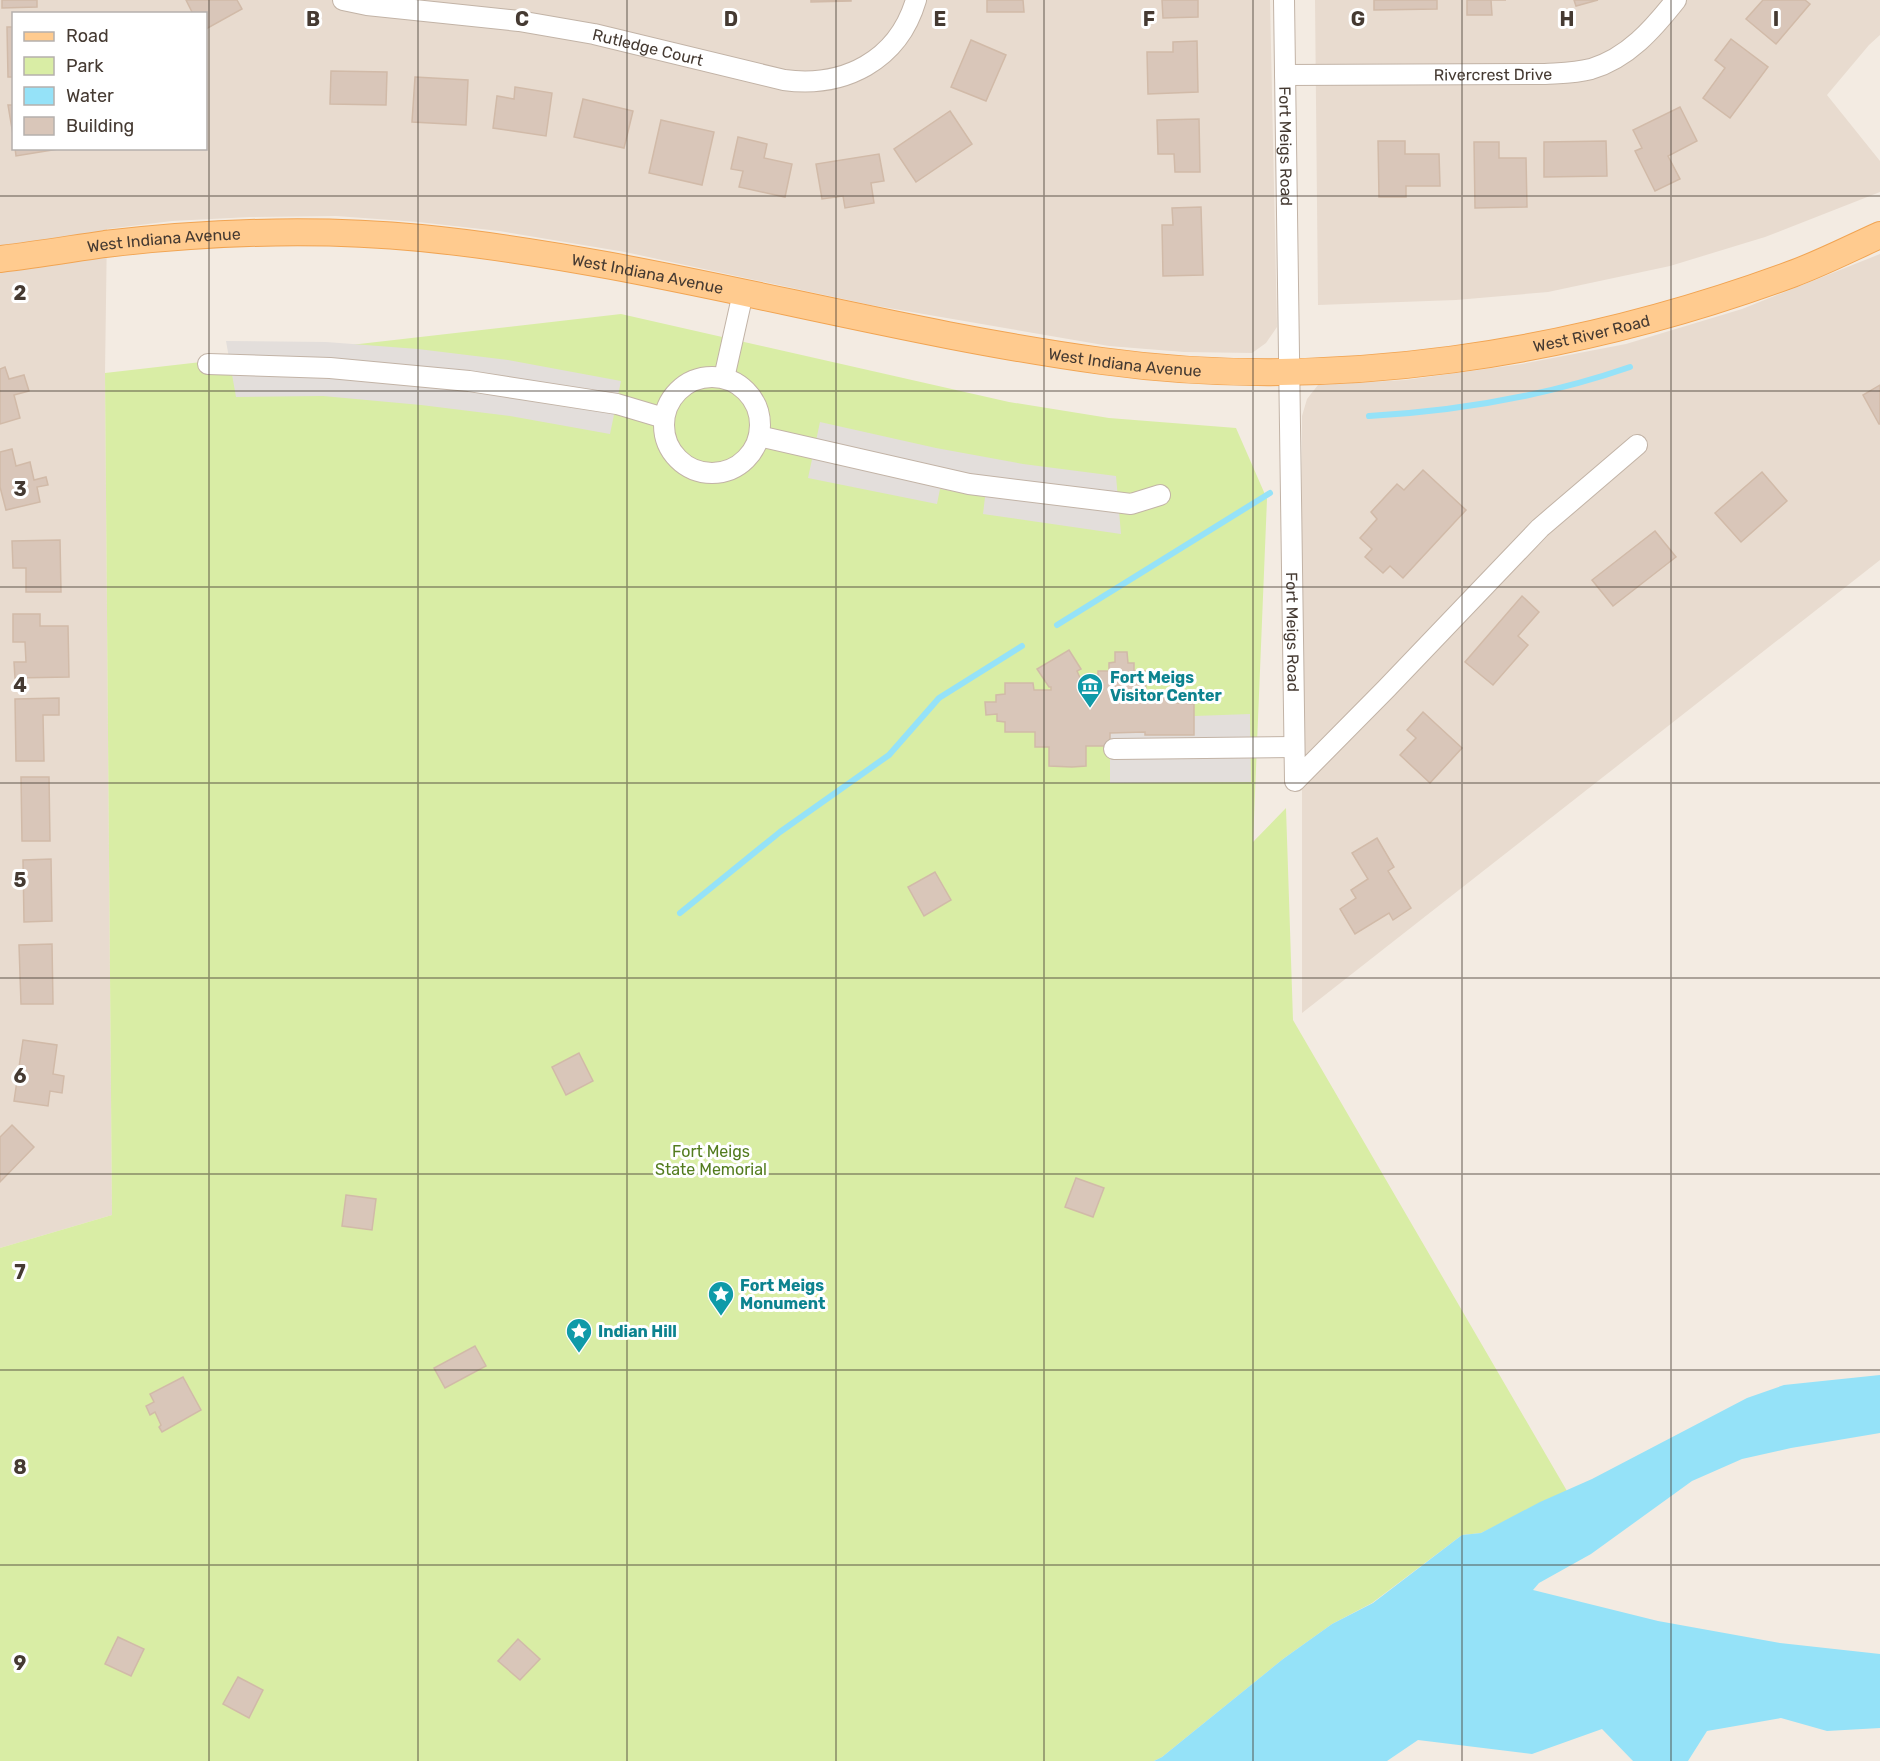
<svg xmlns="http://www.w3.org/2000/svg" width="1880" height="1761" font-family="Rubik,sans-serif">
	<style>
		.residential { fill: #e8dbcf; fill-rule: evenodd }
		.green { fill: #d9eda5 }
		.parking { fill: #e3dedb }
		.water { fill: #95e2f8 }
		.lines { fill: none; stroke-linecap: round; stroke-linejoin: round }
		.stream { stroke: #95e2f8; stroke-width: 6 }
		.building { fill: #d9c6b9; stroke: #d1baa8; stroke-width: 1.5 }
		.minor-casing { stroke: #c2b3a6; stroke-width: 22 }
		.major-casing { stroke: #f1a452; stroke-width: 28 }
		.minor { stroke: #fff; stroke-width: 20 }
		.major { stroke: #ffcb8f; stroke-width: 26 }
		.grid { fill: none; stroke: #453a32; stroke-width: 1.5; stroke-opacity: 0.55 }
		.labels { text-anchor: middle; stroke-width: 6; stroke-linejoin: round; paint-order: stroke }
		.street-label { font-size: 16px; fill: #453a32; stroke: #fff }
		.culture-label { font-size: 16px; font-weight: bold; fill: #0d838f; stroke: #fff; text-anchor: start }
		.park-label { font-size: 16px; fill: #537c1f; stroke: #fff }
		.grid-label { font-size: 20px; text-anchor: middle; font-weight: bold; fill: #453a32; stroke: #fff; stroke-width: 6; stroke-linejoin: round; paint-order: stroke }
	</style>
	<rect width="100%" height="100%" fill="#f3ebe2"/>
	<g class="residential">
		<path d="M0,0H1270L1277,327L1266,343L1252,353L1184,352L1109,346L871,305L625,252L499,231L418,222L336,216L250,217L172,221L107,229L105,373L112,1215L0,1248ZM14,14H206V148H14Z"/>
		<path d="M1315,0H1880V35L1869,45L1827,95L1880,161V192L1765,237L1670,266L1548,292L1456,300L1318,305Z"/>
		<path d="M1880,254V560L1302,1013V416L1307,399L1318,385L1405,380L1522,364L1626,344L1742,309Z"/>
	</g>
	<path class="green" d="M621,314L1009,402L1109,418L1236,428L1267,499L1253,842L1286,808L1293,1020L1567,1491L1481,1533L1462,1535L1372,1603L1332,1624L1283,1659L1162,1757L1154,1761H0V1248L112,1215L105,373Z"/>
	<g class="parking">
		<path d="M226,341L326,342L418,349L508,360L621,381L610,434L510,416L421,405L323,396L236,397Z"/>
		<path d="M820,422L936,448L1023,464L1116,476L1121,534L983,514L985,497L940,489L937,504L808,478Z"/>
		<path d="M1250,714L1251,782L1110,783V733L1145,732L1146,735H1194V716Z"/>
	</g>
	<path class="water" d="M1880,1375V1433L1791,1448L1742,1459L1692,1481L1591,1554L1539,1583L1533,1590L1658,1621L1780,1643L1880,1654V1728L1827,1731L1781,1718L1707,1731L1688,1761H1633L1602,1729L1532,1754L1418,1740L1387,1761H1154L1162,1757L1283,1659L1332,1624L1373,1603L1462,1535L1481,1533L1540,1502L1592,1479L1747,1398L1784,1385Z"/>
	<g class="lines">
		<g class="stream">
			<path d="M1369,416C1458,411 1546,396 1630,367"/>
			<path d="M1057,625L1270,493"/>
			<path d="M680,913L780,832L889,755L939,698L1022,646"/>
		</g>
	</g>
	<g class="building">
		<path d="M2,0H37V7L2,8Z"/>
		<path d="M186,0H237L242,9L206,29V14H193Z"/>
		<path d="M811,0H851V1L811,2Z"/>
		<path d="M987,0H1023L1024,12H987Z"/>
		<path d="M1162,0H1198V17L1163,18Z"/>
		<path d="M1374,0H1437V9L1374,10Z"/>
		<path d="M1467,0H1506H1491L1492,15H1467Z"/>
		<path d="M1574,0H1598L1576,6Z"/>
		<path d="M1763,0H1805L1810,4L1776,44L1746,19Z"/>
		<path d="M7,27H14V77H8Z"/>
		<path d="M1731,39L1768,67L1730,118L1703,98L1725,68L1715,60Z"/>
		<path d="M971,40L1006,55L986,101L951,87Z"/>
		<path d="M1197,41L1198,92L1148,94L1147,52H1173V42Z"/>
		<path d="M331,71L387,72L386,105L330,104Z"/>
		<path d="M415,77L468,80L466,125L412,122Z"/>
		<path d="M515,87L552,93L546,136L493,128L497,96L514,99Z"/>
		<path d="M583,99L633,111L624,148L574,137Z"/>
		<path d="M8,105H14V141Z"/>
		<path d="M1680,107L1697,141L1668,156L1680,179L1655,191L1635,151L1642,148L1633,130Z"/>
		<path d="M950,111L972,144L916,182L894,149Z"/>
		<path d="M1199,119L1200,172H1175L1174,154H1158L1157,120Z"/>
		<path d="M661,120L714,132L702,185L649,173Z"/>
		<path d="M738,137L767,144L764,158L792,164L785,197L739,187L743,171L731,169Z"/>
		<path d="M1378,141H1405V154H1439L1440,186H1406V197H1379Z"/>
		<path d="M1606,141L1607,176L1544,177V142Z"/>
		<path d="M1474,142H1499V158H1526L1527,207L1475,208Z"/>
		<path d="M15,148H58V149L16,156Z"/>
		<path d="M879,154L884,181L871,183L874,203L845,208L843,196L822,199L816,164Z"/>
		<path d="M1201,207L1203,275L1163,276L1162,225H1173L1172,208Z"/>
		<path d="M5,367L9,379L24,375L29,391L14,395L20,418L0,424V369Z"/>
		<path d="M1880,385V424H1879L1863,395Z"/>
		<path d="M12,449L16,466L30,462L34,480L46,477L48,485L37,487L40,502L6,510L0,487V452Z"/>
		<path d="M1423,470L1466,510L1403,578L1390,566L1383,573L1365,557L1372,549L1360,538L1377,519L1371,512L1397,484L1404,490Z"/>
		<path d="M1762,472L1787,501L1741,542L1715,513Z"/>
		<path d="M1655,531L1676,557L1613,606L1592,580Z"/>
		<path d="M60,540L61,592H26V568H13L12,541Z"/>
		<path d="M1522,596L1539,612L1518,636L1528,645L1493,685L1465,662Z"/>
		<path d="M13,614H40V626H68L69,677L15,678L14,662H26L25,642H13Z"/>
		<path d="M1069,650L1081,669L1077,671L1081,680H1098V671H1109V663L1115,662V652H1127L1128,663H1134V671H1145L1146,692L1177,691V703L1194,704V735H1145V732L1110,733V746H1086V766L1072,767L1049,766V747H1035V732H1005V722L997,721V714L986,715L985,702H996V695L1005,694V683H1033L1034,690H1051V687H1049L1037,669Z"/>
		<path d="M59,698V715H43L44,761H16L15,699Z"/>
		<path d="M1423,712L1462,748L1430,783L1400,755L1416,738L1407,730Z"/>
		<path d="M21,777H49L50,841H22Z"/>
		<path d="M1377,838L1394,867L1388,871L1411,908L1393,920L1389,913L1355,934L1340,909L1356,898L1351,890L1368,879L1352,853Z"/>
		<path d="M51,859L52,921L24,922L23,860Z"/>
		<path d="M935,872L951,900L924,916L908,887Z"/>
		<path d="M52,944L53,1004H21L19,945Z"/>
		<path d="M23,1040L57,1045L53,1074L64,1076L62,1093L50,1091L48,1106L14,1101Z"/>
		<path d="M579,1053L593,1081L566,1095L552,1067Z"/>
		<path d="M12,1125L34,1147L0,1182V1137Z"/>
		<path d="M1076,1178L1104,1188L1093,1217L1065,1207Z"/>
		<path d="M346,1195L376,1199L372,1230L342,1226Z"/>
		<path d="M475,1346L486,1366L445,1388L434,1368Z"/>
		<path d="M183,1377L201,1410L162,1432L159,1427L161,1425L155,1412L150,1415L146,1406L154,1402L150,1394Z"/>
		<path d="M118,1637L144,1649L131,1676L105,1664Z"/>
		<path d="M518,1639L540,1659L520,1680L498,1661Z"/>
		<path d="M238,1677L263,1690L249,1718L223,1704Z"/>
	</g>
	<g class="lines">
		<g class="minor-casing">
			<g id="minor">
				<path id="s1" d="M343,0L367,5L519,21L594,34L784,80C844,88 898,61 916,0"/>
				<path id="s2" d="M1284,0L1295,781L1386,689L1540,528L1637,445"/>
				<path id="s3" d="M1285,75L1545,74C1560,73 1576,73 1591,69C1628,58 1653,29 1676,0"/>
				<path d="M208,364L330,368L469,381L617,404L664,418"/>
				<circle cx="712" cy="425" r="48"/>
				<path d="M724,378L743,293"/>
				<path d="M759,436L969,484L1131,504L1160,495"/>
				<path d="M1114,749L1294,747"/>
			</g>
		</g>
		<g class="major-casing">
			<g id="major">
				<path id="s4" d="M0,259C35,255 70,249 105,244C208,232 318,228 421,238C651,261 874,330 1102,361C1333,393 1575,354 1792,274C1822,263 1851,248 1880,235"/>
			</g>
		</g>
		<use href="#minor" class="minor"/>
		<use href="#major" class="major"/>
	</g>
	<path class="grid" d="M209,0V1761M418,0V1761M627,0V1761M836,0V1761M1044,0V1761M1253,0V1761M1462,0V1761M1671,0V1761M0,196H1880M0,391H1880M0,587H1880M0,783H1880M0,978H1880M0,1174H1880M0,1370H1880M0,1565H1880"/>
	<defs>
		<g id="museum-pin" transform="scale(1.35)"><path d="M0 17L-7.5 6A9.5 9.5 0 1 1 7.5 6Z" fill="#0f9aa8" stroke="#fff"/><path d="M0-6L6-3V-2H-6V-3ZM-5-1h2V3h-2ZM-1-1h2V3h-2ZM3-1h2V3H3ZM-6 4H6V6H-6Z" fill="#fff"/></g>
		<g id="sight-pin" transform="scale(1.35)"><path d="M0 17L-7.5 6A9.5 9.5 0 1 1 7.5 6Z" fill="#0f9aa8" stroke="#fff"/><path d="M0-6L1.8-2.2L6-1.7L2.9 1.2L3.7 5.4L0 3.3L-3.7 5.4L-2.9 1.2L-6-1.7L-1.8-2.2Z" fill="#fff"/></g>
	</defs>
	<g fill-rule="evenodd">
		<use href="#museum-pin" x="1090" y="686"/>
		<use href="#sight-pin" x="721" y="1294"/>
		<use href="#sight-pin" x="579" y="1331"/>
	</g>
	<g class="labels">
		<g class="street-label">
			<text dy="6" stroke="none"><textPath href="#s1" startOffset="309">Rutledge Court</textPath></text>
			<text dy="6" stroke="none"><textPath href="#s3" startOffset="208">Rivercrest Drive</textPath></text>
			<text dy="6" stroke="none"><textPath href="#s2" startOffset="146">Fort Meigs Road</textPath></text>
			<text dy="6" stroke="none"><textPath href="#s4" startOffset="165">West Indiana Avenue</textPath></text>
			<text dy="6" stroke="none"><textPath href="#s4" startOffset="652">West Indiana Avenue</textPath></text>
			<text dy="6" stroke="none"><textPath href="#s4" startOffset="1608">West River Road</textPath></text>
			<text dy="6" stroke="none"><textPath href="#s4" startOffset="1138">West Indiana Avenue</textPath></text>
			<text dy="6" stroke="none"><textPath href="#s2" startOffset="632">Fort Meigs Road</textPath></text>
		</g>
		<g class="culture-label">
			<text x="1110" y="683">Fort Meigs<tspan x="1110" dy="18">Visitor Center</tspan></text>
			<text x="740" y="1291">Fort Meigs<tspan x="740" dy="18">Monument</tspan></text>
			<text x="598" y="1337">Indian Hill</text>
		</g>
		<g class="park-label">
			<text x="711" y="1157">Fort Meigs<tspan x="711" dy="18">State Memorial</tspan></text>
		</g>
	</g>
	<g class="grid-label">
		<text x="313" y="26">B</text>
		<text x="522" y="26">C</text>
		<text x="731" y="26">D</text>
		<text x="940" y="26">E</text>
		<text x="1149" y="26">F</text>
		<text x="1358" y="26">G</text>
		<text x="1567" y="26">H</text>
		<text x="1776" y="26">I</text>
		<text x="20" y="300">2</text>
		<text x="20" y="496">3</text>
		<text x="20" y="692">4</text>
		<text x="20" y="887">5</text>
		<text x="20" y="1083">6</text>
		<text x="20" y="1279">7</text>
		<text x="20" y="1474">8</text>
		<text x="20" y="1670">9</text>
	</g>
	<rect x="12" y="12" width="195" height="138" fill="#ffffff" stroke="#b5b0ad" stroke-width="1.5"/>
	<rect x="24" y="32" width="30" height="9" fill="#ffcb8f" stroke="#b5b0ad" stroke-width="1.5"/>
	<text x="66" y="42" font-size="18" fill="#453a32">Road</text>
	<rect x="24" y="57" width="30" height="18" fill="#d9eda5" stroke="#b5b0ad" stroke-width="1.5"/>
	<text x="66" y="72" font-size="18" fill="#453a32">Park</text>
	<rect x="24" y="87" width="30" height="18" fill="#95e2f8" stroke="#b5b0ad" stroke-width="1.5"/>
	<text x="66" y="102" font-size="18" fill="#453a32">Water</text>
	<rect x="24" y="117" width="30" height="18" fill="#d9c6b9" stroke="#b5b0ad" stroke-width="1.5"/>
	<text x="66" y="132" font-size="18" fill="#453a32">Building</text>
</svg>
